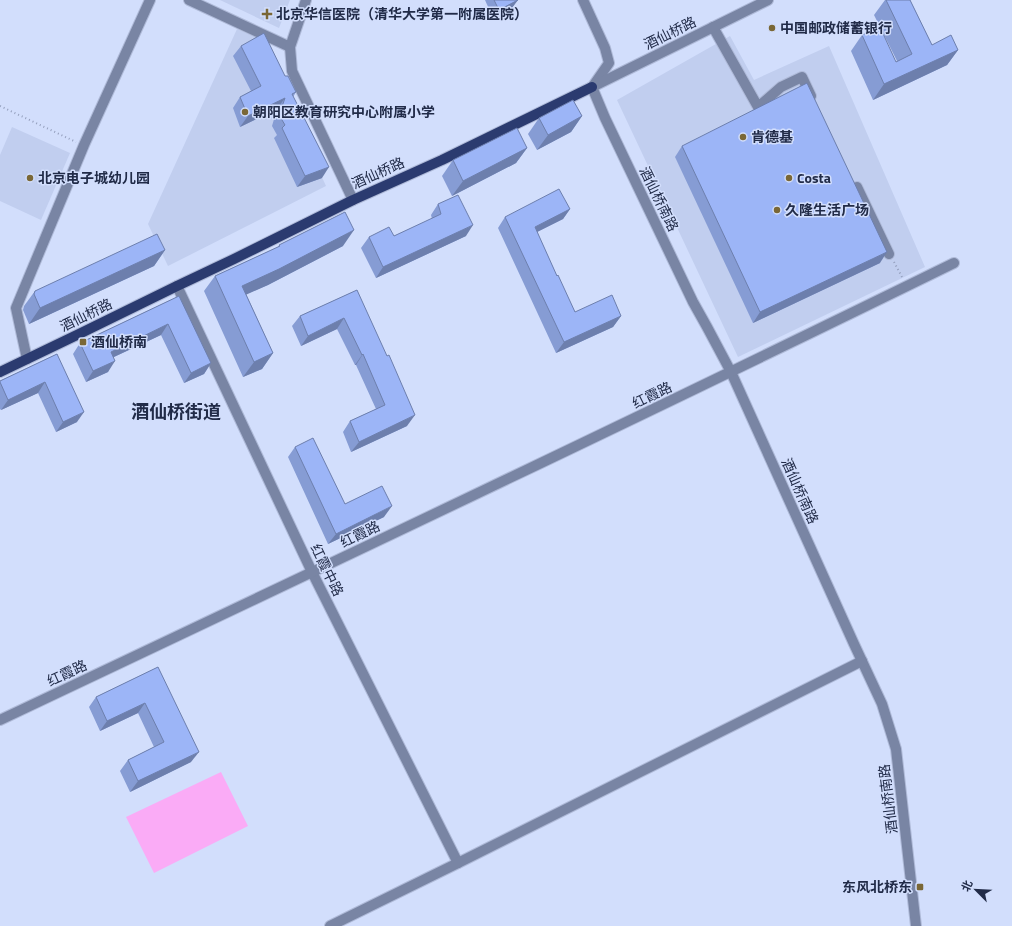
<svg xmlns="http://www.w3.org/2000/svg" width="1012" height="926" font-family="'Titillium Web','Noto Sans SC',sans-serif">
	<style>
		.built { fill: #c1ceef }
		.green { fill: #faabf6 }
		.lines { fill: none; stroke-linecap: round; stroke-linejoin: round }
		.minor-casing { stroke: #afbad8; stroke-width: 12 }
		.major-casing { stroke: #afbad8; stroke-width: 12 }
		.path { stroke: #949fbd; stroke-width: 2; stroke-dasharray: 1 3; stroke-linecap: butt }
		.minor { stroke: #7985a4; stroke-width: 10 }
		.major { stroke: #2b3b70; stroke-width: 10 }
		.wall { fill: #869cd4 }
		.shaded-wall { fill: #6d7fad }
		.building { fill: #9cb5f7; stroke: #6d7fad }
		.poi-dot { fill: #7a6736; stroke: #d2defc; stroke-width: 1.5 }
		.labels { text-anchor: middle; stroke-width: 3; stroke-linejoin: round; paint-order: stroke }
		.poi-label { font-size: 14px; font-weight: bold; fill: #212b48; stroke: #d2defc; text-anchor: start }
		.street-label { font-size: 14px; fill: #212b48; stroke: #d2defc }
		.district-label { font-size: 18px; font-weight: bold; fill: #212b48; stroke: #d2defc }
	</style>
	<rect width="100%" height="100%" fill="#d2defc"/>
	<g class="built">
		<path d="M220,0H290L279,28Z"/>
		<path d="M237,29L258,38L326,186L168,266L148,224Z"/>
		<path d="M730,36L754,80L829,46L925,267L738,357L617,100Z"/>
		<path d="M12,127L70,153L41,220L0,201V155Z"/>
	</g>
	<path class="green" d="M221,772L248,826L154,873L126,817Z"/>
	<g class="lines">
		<g class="minor-casing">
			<g id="minor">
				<path d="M189,0L290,47"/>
				<path d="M306,0L290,47L292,71L353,200"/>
				<path d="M583,0L605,48L609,63L593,86"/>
				<path d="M713,27L758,107L781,87L802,77L811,96"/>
				<path d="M592,87L605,118L693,302L707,327L731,372L854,644L882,704L896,749L916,926"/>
				<path d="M592,87L768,0"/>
				<path d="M857,187L889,254"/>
				<path d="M177,286L312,572L458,863"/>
				<path d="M27,359L16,308L84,145L150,0"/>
				<path d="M0,720C319,569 638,418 954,263"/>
				<path d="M330,926L458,863L862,661"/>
			</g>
		</g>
		<g class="major-casing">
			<path id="major" d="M0,372L79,334L177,286L234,259L353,200L442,160L592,87"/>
		</g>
		<g class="path">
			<path d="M0,106L76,142"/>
			<path d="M894,262L902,277"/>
		</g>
		<use href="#minor" class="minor"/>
		<use href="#major" class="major"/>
	</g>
	<g class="wall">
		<path d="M485,0H517L512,8L493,18Z"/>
		<path d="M885,0H910L932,45L958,50L947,65L873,100L851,51L862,35L896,62L897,61L874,15Z"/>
		<path d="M241,46L285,76L296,92L293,97L322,178L297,187L274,138L277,135L272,126L277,109L240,127L233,108L240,97L251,91L233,56Z"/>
		<path d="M582,116L571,132L537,150L528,134L539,118Z"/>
		<path d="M682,146L880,263L753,323L675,157Z"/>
		<path d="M527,148L516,163L452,196L442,176L453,160Z"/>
		<path d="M438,204L466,236L376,278L361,248L369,237L394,236L432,219L431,215Z"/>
		<path d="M570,209L563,219L537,232L557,276L575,312L621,316L613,327L556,353L498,228L505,217Z"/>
		<path d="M279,245L343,246L268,285L246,294L273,353L262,369L243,377L204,291L215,276L278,247Z"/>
		<path d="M165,250L154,266L29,324L23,310L24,306L35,291Z"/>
		<path d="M357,290L407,426L351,452L343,432L350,421L376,409L356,365H355L337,329L301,346L292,326L300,316Z"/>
		<path d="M179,296L211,363L204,374L184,383L161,335L114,357L108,372L86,382L73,354L80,343Z"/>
		<path d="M57,354L77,422L56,432L38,393L1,410L0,409V381Z"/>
		<path d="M295,447L345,504L384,517L328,544L288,457Z"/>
		<path d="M158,667L191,762L130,792L120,771L128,760L154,747L138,713L100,731L89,707L96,697Z"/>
	</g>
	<g class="shaded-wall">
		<path d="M518,0L512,8L493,18L499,10Z"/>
		<path d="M958,50L947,65L873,100L884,84Z"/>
		<path d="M285,98L277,109L240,127L248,116Z"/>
		<path d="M582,116L571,132L537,150L548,135Z"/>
		<path d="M527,148L516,163L452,196L463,181Z"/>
		<path d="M329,167L322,178L297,187L305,176Z"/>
		<path d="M570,209L563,219L527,237L535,227Z"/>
		<path d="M473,225L466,236L376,278L383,267Z"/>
		<path d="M354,230L343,246L268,285L232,301L242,286Z"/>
		<path d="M165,250L154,266L29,324L40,308Z"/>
		<path d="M887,252L880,263L753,323L760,312Z"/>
		<path d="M621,316L613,327L556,353L564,342Z"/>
		<path d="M344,318L337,329L301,346L308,336Z"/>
		<path d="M168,324L161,335L103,362L111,352Z"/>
		<path d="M273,353L262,369L243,377L254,362Z"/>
		<path d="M363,354L356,365H355L362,355Z"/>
		<path d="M115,361L108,372L86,382L93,371Z"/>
		<path d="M211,363L204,374L184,383L191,373Z"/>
		<path d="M45,382L38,393L1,410L8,400Z"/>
		<path d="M84,412L77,422L56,432L63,422Z"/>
		<path d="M415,415L407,426L351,452L359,442Z"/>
		<path d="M392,506L384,517L328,544L336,534Z"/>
		<path d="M145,703L138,713L100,731L107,721Z"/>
		<path d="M199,752L191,762L130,792L138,781Z"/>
	</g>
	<g class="building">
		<path d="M494,0H518L499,10Z"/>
		<path d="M886,0H910L932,45L951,35L958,50L884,84L862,35L880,27L896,62L912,54Z"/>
		<path d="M264,33L285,76H288L296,92L292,94L329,167L305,176L282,128L285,125L279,115L285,98L248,116L240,97L261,86L241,46Z"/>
		<path d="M807,83L887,252L760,312L682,146Z"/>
		<path d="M573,100L582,116L548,135L539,118Z"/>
		<path d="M517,128L527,148L463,181L453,160Z"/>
		<path d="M559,189L570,209L535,227L557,276L558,275L575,312L612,295L621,316L564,342L505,217Z"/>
		<path d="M458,195L473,225L383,267L369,237L389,227L394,236L441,214L438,204Z"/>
		<path d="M345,212L354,230L279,269L242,286L273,353L254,362L215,276L280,246L279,245Z"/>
		<path d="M157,234L165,250L40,308L34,294L35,291Z"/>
		<path d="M357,290L387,356L389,355L415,415L359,442L350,421L385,405L363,354L362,355L344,318L308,336L300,316Z"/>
		<path d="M179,296L211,363L191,373L168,324L111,352L115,361L93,371L80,343Z"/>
		<path d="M57,354L84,412L63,422L45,382L8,400L0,382V381Z"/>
		<path d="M313,438L345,504L382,486L392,506L336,534L295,447Z"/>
		<path d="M158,667L199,752L138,781L128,760L164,742L145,703L107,721L96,697Z"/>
	</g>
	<g class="poi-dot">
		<path d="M265 8h4v4h4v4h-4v4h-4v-4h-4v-4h4z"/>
		<circle cx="772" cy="28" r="4"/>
		<circle cx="245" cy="112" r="4"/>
		<circle cx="743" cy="137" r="4"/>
		<circle cx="30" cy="178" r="4"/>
		<circle cx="789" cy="178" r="4"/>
		<circle cx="777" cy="210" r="4"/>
		<rect x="79" y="338" width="8" height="8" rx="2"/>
		<rect x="916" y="883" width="8" height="8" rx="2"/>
	</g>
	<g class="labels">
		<g class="poi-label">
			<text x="276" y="19">北京华信医院（清华大学第一附属医院）</text>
			<text x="780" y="33">中国邮政储蓄银行</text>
			<text x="253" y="117">朝阳区教育研究中心附属小学</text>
			<text x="751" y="142">肯德基</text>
			<text x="38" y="183">北京电子城幼儿园</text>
			<text x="797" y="183">Costa</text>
			<text x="785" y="215">久隆生活广场</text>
			<text x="91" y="347">酒仙桥南</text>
			<text x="912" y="892" text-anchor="end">东风北桥东</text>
		</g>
		<g class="street-label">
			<text transform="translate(670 33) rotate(-26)" y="5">酒仙桥路</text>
			<text transform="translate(378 173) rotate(-24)" y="5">酒仙桥路</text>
			<text transform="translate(659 199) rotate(64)" y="5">酒仙桥南路</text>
			<text transform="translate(86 315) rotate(-26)" y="5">酒仙桥路</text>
			<text transform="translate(652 395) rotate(-26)" y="5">红霞路</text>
			<text transform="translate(800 491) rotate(66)" y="5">酒仙桥南路</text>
			<text transform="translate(360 534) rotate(-26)" y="5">红霞路</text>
			<text transform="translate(327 570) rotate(64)" y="5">红霞中路</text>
			<text transform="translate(67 673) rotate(-25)" y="5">红霞路</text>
			<text transform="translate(888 799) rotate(-97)" y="5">酒仙桥南路</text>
		</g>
		<g class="district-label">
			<text x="176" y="418">酒仙桥街道</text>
		</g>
	</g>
	<g transform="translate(976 890) rotate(294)" stroke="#d2defc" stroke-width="3" paint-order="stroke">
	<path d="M0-3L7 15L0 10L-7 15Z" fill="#212b48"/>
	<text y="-6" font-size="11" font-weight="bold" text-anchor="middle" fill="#212b48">北</text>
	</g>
</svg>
